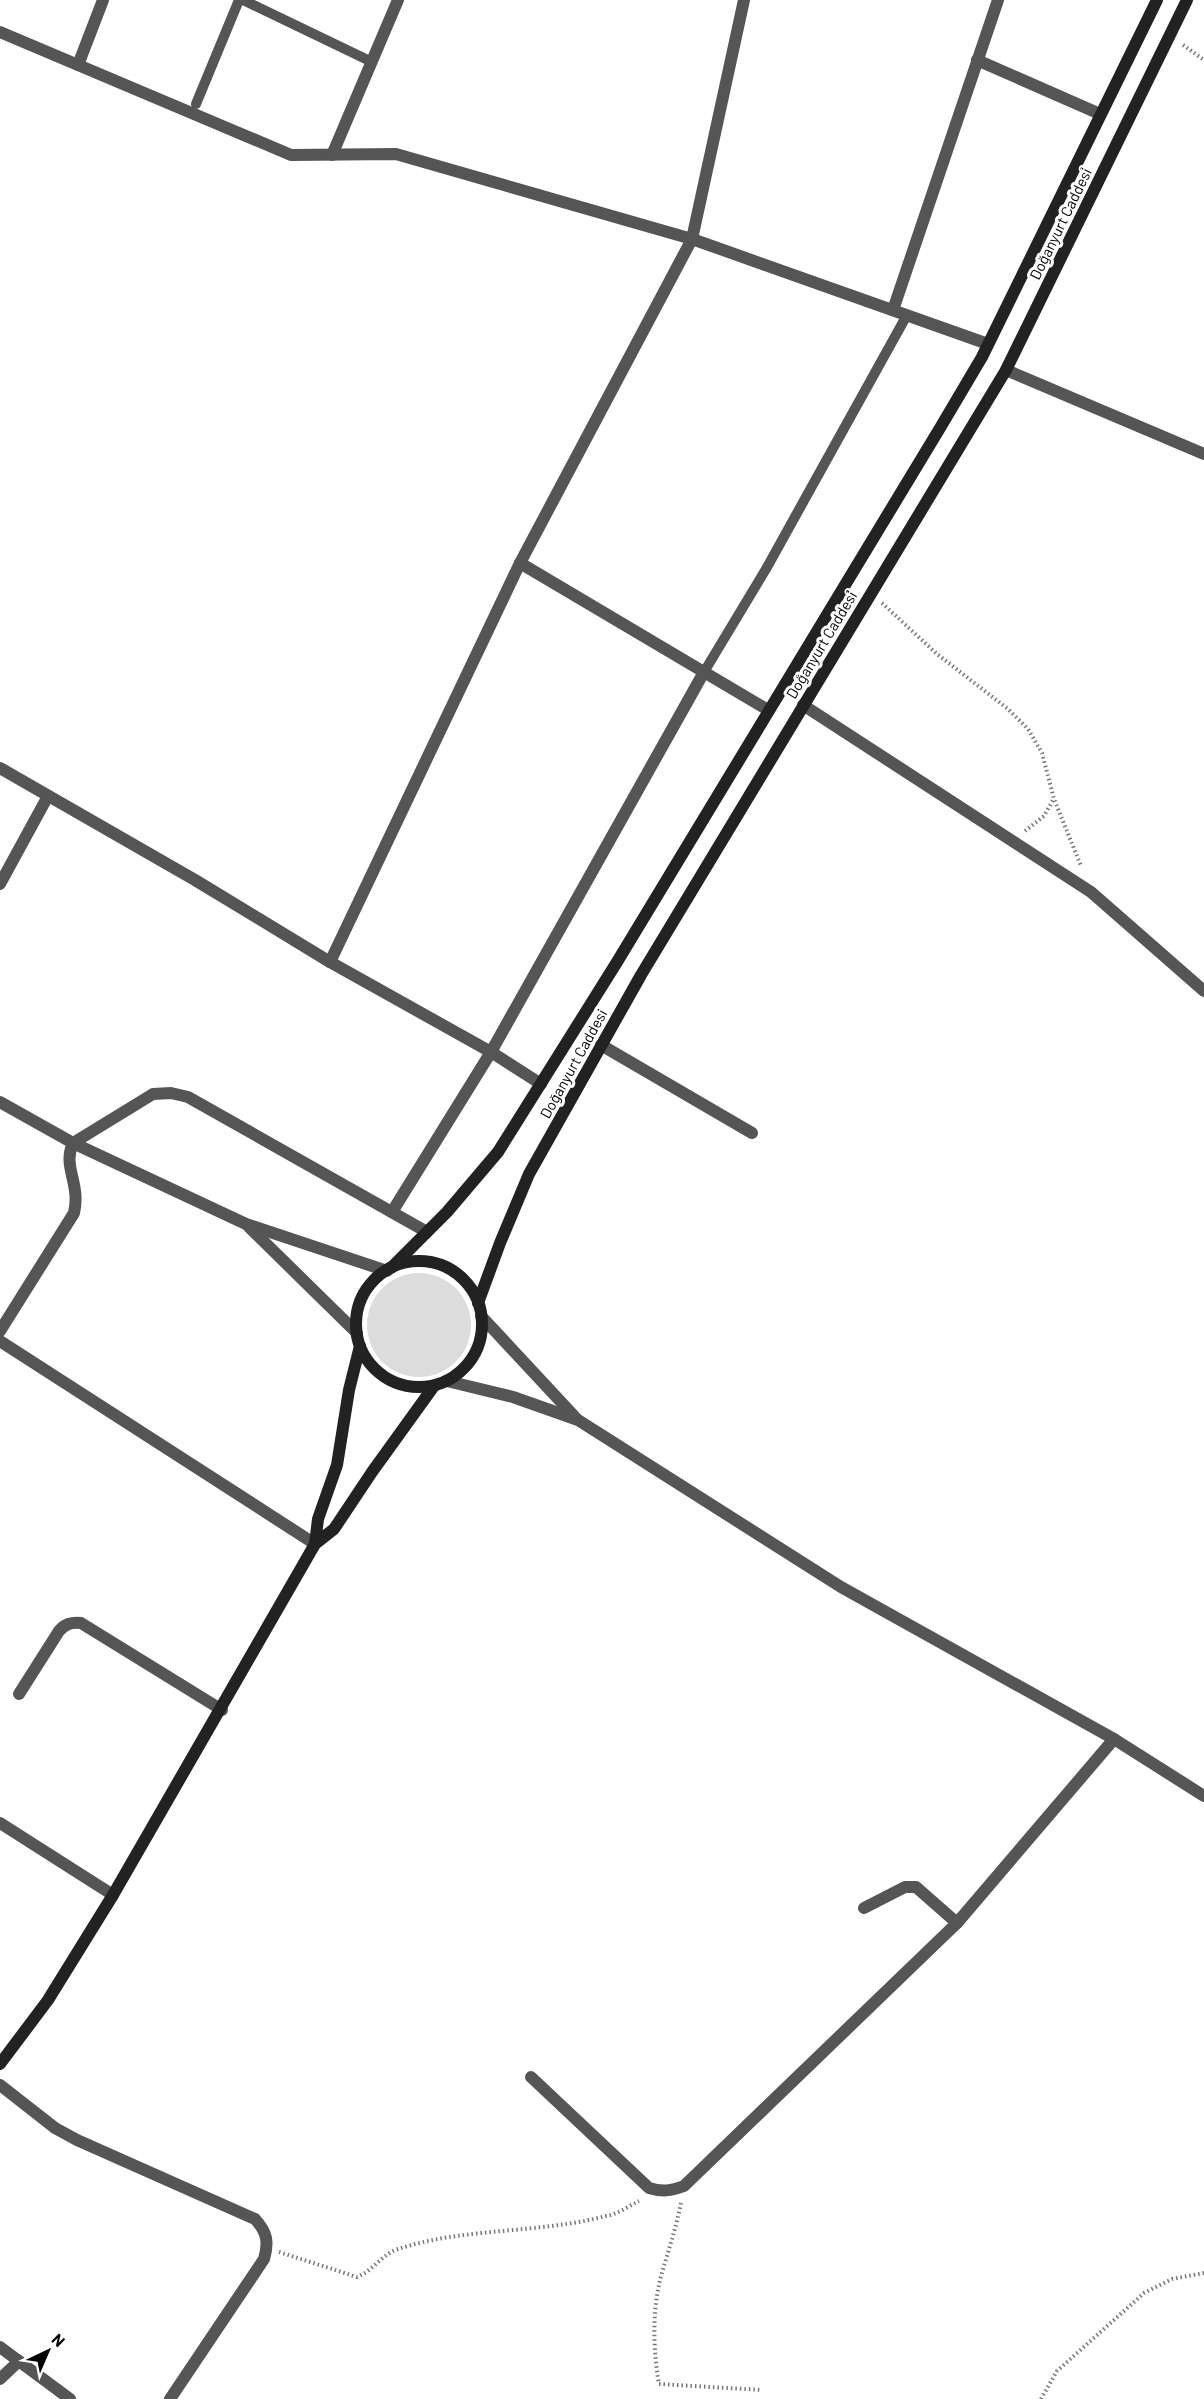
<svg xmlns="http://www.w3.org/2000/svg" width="1204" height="2399" font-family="Barlow,sans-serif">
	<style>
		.green { fill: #dcdcdc }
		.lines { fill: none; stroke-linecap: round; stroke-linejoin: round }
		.path { stroke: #777; stroke-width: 4; stroke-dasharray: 1.5 3; stroke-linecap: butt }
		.lane { stroke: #555; stroke-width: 10 }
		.street { stroke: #555; stroke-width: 12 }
		.secondary { stroke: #222; stroke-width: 12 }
		.labels { text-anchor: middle; stroke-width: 6; stroke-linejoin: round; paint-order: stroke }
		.street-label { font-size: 15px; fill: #000; stroke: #fff }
	</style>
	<rect width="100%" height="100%" fill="#fff"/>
	<circle class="green" cx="419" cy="1325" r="52"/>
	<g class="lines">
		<g class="path">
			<path d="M1183,45L1204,60"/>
			<path d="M882,603L937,654L1008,709L1028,729L1042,753L1054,799L1081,866"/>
			<path d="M1025,831L1044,816L1053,800"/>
			<path d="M681,2203C676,2228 668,2252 661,2276C652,2311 653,2349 659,2384L762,2390"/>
			<path d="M279,2252L357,2277C373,2271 382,2254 398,2249C465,2227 538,2234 606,2216C618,2214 629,2206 639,2201"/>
			<path d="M1041,2399L1057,2371L1144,2293L1172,2279L1204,2273"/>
		</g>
		<g class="lane">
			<path d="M243,0L372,62"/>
			<path d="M196,104L239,0"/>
			<path d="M704,672L766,569L907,315"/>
		</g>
		<g class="street">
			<path d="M0,32L291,155L396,154L692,239L988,344"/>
			<path d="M977,60L1100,114"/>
			<path d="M78,65L103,0"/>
			<path d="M332,155L398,0"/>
			<path d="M893,310L998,0"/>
			<path d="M1006,370L1204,454"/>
			<path d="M520,563L768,710"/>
			<path d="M803,705L1091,892L1204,991"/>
			<path d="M0,768L195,880L330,962L491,1052L541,1084"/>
			<path d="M0,884L48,796"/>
			<path d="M330,962L520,563L692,239L744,0"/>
			<path d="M601,1045L752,1133"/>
			<path d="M0,1102L73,1143L246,1224L387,1271"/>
			<path d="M392,1212L491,1052L704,672"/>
			<path d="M249,1227L357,1333"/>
			<path d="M481,1316L575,1417"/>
			<path d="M0,1331L74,1213C81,1183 62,1167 73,1143L153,1094L171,1093L188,1097L427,1232"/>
			<path d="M0,1341L315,1544"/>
			<path d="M447,1381L513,1397L578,1420L841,1587L1114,1739L1204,1796"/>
			<path d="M19,1694L59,1631C65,1624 71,1622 81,1623L222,1710"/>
			<path d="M0,1823L113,1895"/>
			<path d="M864,1908L905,1887H916L957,1923"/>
			<path d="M531,2077L649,2188C662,2192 671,2191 684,2186L957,1923L1114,1739"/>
			<path d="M0,2085L55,2128L77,2140L255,2219C267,2232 269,2242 264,2259L170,2399"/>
			<path d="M0,2347L70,2399"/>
			<path d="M0,2379L19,2361"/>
		</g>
		<g class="secondary">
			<circle cx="419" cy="1324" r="63"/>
			<path d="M391,1268L447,1212L498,1152L617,962L940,428L982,357L1157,0"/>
			<path d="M478,1303L500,1243L529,1174L641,975L1006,370L1187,0"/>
			<path d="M315,1544L318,1519L337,1465L349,1390L360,1346"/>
			<path d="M0,2064L48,2000L113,1895L315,1544L334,1529L372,1472L434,1386"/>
		</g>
	</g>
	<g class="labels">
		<g class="street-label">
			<text transform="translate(1061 224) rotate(-64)" y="5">Doğanyurt Caddesi</text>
			<text transform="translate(822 645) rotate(-59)" y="5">Doğanyurt Caddesi</text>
			<text transform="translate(574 1064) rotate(-61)" y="5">Doğanyurt Caddesi</text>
		</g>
	</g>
	<g transform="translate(48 2351) rotate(44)" stroke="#ffffff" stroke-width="4.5" paint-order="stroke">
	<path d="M0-4.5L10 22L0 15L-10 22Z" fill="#000000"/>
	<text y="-9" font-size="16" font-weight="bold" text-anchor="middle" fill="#000000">N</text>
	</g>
</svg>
